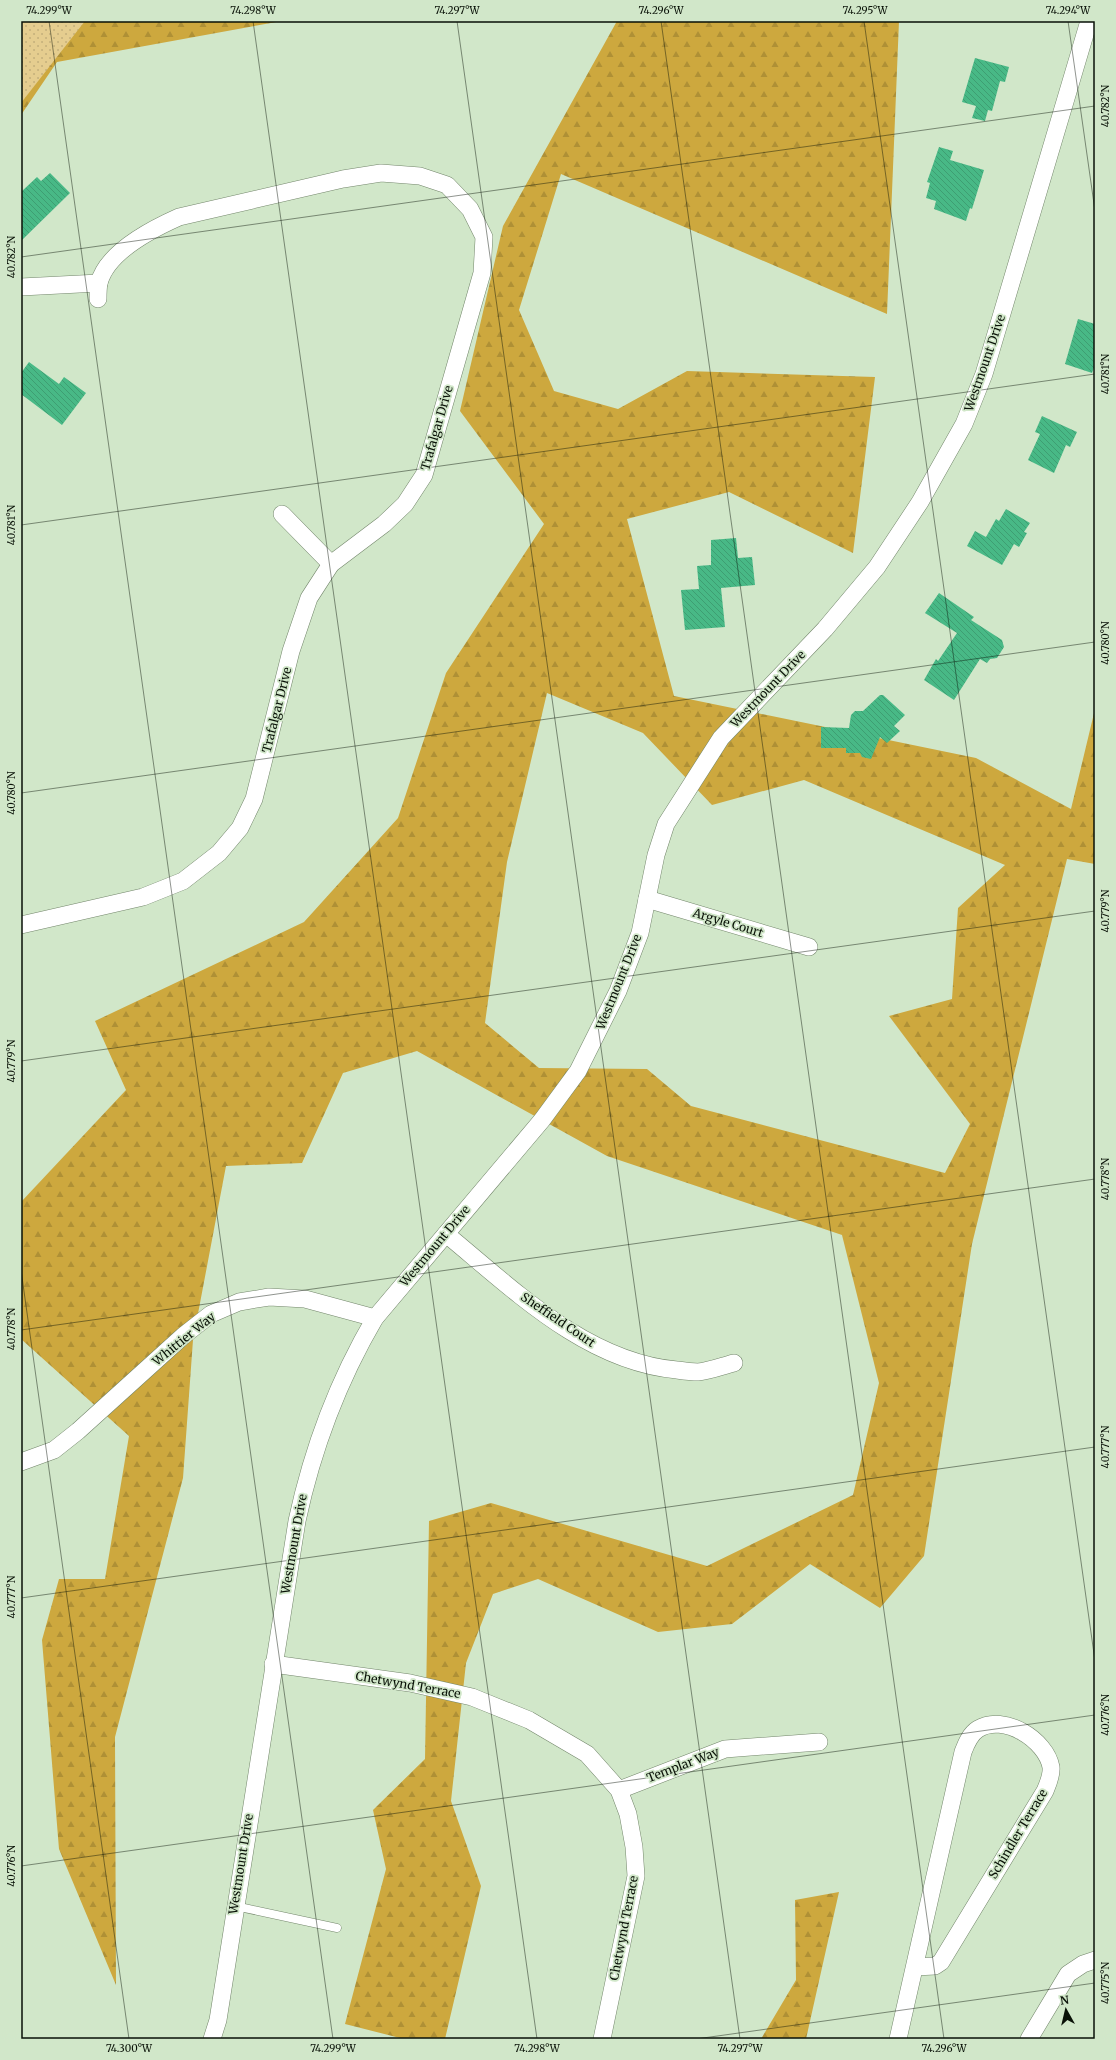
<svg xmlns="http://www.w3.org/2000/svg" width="1116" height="2060" font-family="Merriweather,serif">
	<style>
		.forest { fill: url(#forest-firs); fill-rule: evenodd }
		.park { fill: url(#park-dots) }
		.building { fill: url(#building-back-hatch) }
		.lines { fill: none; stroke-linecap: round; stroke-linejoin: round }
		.lane-casing { stroke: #73866b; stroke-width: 9 }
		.street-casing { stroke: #73866b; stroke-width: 18 }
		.lane { stroke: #fff; stroke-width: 8 }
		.street { stroke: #fff; stroke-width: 17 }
		.ticks { fill: none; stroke: #091107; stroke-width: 1; stroke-opacity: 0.45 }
		.labels { text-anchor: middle; stroke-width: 3.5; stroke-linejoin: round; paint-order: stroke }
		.street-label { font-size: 12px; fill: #091107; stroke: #d1e7c9 }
		.neatline { fill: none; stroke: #091107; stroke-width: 1.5 }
		.ticks-label { font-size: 10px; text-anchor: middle; fill: #091107 }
	</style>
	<defs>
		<pattern id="forest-firs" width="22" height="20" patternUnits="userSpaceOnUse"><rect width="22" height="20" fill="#cda83e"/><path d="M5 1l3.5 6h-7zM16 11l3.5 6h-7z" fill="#af9035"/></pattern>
		<pattern id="park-dots" width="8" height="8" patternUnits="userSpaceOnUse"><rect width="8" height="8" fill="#e5cd8f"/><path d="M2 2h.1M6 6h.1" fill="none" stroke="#c3af7a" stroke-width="1.8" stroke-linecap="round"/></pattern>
		<pattern id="building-back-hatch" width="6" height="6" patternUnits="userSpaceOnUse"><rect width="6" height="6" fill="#48b986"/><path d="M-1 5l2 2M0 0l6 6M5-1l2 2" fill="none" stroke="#3e9e72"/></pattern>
	</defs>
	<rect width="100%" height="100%" fill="#d1e7c9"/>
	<g class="forest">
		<path d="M21,21H282L57,62L21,115Z"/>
		<path d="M617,21H899L887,314L561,174L519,310L554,391L618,409L687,371L875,377L853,553L729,492L627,519L674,696L976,758L1071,809L1095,709V864L1067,859L972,1244L924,1556L880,1608L810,1564L732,1624L658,1632L538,1579L493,1594L466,1663L451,1801L481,1886L445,2039H404L345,2024L386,1869L373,1810L425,1759L429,1521L491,1503L707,1566L853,1495L879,1383L842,1235L607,1156L417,1051L343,1073L302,1163L226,1166L193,1340L183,1478L115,1737L116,1985L59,1849L42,1640L59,1579H105L129,1436L21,1339V1202L126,1090L95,1021L304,922L398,818L446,673L544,524L460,411L503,226ZM547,693L643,733L712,805L804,780L1005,865L958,908L952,999L889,1016L970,1124L945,1173L691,1106L647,1069L539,1068L485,1023L507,862Z"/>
		<path d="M839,1892L806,2039H761L796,1980L795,1900Z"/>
	</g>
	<path class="park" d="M21,21H85L21,103Z"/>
	<g class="building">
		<path d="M975,58L1009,67L1005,82L1000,81L992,111L988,110L985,121L972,118L976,106L962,102Z"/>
		<path d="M939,147L953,151L950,160L984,170L972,209L970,208L966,221L934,209L936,201L926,198L930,183L927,182Z"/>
		<path d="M50,173L70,193L21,241V192L37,177L41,181Z"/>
		<path d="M1078,319L1095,324V365L1092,373L1065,364Z"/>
		<path d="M29,362L59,384L64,377L86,393L62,425L21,394V373Z"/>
		<path d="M1042,416L1077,432L1070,447L1066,445L1054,473L1028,460L1040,434L1035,432Z"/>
		<path d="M1006,509L1030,523L1024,532L1027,533L1019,547L1014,544L1002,565L967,546L975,531L986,537L996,519L999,521Z"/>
		<path d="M736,538L738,558L752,557L755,585L721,588L725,627L685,630L681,590L699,589L697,566L711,565V540Z"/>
		<path d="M939,593L974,617L971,620L1002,640L1004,647L997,658L990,659L987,663L980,659L954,700L924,680L936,659L938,661L957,633L925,613Z"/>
		<path d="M880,695H883L905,715L894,726L900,731L887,743L880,737L871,759L862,757L860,753H846V748H821V727L849,728L851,715L855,711H863Z"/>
	</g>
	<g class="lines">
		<g class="lane-casing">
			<path id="lane" d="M235,1906L337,1928"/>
		</g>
		<g class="street-casing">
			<g id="street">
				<path d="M21,287L99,283"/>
				<path d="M282,514L331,564"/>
				<path d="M647,899L809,947"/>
				<path d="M21,925L143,897L183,881L219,853L240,828L254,799L291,651L309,598L331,564L384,524L405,504L424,475L482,273L484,237L470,209L447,185L420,176L381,173L343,179L179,217C152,229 107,252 99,283C98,288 98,294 98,299"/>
				<path d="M446,1234C513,1289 586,1362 677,1370C684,1371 691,1372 698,1372C710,1371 722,1366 734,1363"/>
				<path d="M21,1462L54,1450L78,1431L183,1336L211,1314L239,1302L269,1297L305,1299L375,1318"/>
				<path d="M273,1664L410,1683L472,1697L529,1720L587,1754L619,1790L628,1814L634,1847L636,1876L602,2039"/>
				<path d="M619,1790L725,1749L819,1742"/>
				<path d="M212,2039L218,2020L297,1521C312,1451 338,1381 375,1318L542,1120L578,1071L618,991L640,933L656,855L666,824L721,738L825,629L877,567L920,502L964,424L984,374L1089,21"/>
				<path d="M898,2039L963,1752C966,1744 970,1734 978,1729C1004,1713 1046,1740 1051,1767C1052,1775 1048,1784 1045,1791L941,1962L935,1966L915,1967"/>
				<path d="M1029,2039L1068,1974L1083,1964L1095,1960"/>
			</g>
		</g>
		<use href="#lane" class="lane"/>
		<use href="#street" class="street"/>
	</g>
	<path class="ticks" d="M49,21L333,2039M253,21L537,2039M457,21L740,2039M661,21L944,2039M864,21L1095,1661M1068,21L1095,211M21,257L1095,106M21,525L1095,374M21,793L1095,642M21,1061L1095,911M21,1270L129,2039M21,1330L1095,1179M21,1598L1095,1447M21,1866L1095,1715M696,2039L1095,1983"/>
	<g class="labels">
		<g class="street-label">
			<text transform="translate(985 363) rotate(-71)" y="4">Westmount Drive</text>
			<text transform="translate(437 428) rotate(-74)" y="4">Trafalgar Drive</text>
			<text transform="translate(768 689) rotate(-46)" y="4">Westmount Drive</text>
			<text transform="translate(277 710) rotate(-76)" y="4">Trafalgar Drive</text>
			<text transform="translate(728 923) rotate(17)" y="4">Argyle Court</text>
			<text transform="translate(619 982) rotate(-68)" y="4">Westmount Drive</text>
			<text transform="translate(435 1246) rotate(-50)" y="4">Westmount Drive</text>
			<text transform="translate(558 1320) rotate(34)" y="4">Sheffield Court</text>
			<text transform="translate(184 1339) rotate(-39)" y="4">Whittier Way</text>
			<text transform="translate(294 1544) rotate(-80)" y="4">Westmount Drive</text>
			<text transform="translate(408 1685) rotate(10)" y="4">Chetwynd Terrace</text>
			<text transform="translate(683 1765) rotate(-21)" y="4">Templar Way</text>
			<text transform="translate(1018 1834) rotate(-59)" y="4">Schindler Terrace</text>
			<text transform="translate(241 1864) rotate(-81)" y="4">Westmount Drive</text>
			<text transform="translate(624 1928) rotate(-79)" y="4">Chetwynd Terrace</text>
		</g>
	</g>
	<rect width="1116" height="2060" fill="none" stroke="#d1e7c9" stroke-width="44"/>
	<g transform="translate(1066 2010) rotate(352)" stroke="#d1e7c9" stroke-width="3" paint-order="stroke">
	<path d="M0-3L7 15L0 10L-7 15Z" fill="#091107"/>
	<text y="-6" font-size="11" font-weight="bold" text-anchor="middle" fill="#091107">N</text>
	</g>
	<rect x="22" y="22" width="1072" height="2016" class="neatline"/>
	<g class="ticks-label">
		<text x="49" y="14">74.299°W</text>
		<text x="253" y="14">74.298°W</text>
		<text x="457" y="14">74.297°W</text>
		<text x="661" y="14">74.296°W</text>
		<text x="865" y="14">74.295°W</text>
		<text x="1068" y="14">74.294°W</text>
		<text transform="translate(1105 106) rotate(-90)" y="4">40.782°N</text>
		<text transform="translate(11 257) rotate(-90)" y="4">40.782°N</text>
		<text transform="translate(1105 374) rotate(-90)" y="4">40.781°N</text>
		<text transform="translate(11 525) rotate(-90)" y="4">40.781°N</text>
		<text transform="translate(1105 643) rotate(-90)" y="4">40.780°N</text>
		<text transform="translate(11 793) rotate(-90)" y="4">40.780°N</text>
		<text transform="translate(1105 911) rotate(-90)" y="4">40.779°N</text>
		<text transform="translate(11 1061) rotate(-90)" y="4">40.779°N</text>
		<text transform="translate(1105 1179) rotate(-90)" y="4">40.778°N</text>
		<text transform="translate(11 1329) rotate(-90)" y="4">40.778°N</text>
		<text transform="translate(1105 1447) rotate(-90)" y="4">40.777°N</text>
		<text transform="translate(11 1597) rotate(-90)" y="4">40.777°N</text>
		<text transform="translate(1105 1715) rotate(-90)" y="4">40.776°N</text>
		<text transform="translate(11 1866) rotate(-90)" y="4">40.776°N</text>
		<text transform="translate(1105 1983) rotate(-90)" y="4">40.775°N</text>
		<text x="129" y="2052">74.300°W</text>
		<text x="333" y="2052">74.299°W</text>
		<text x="537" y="2052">74.298°W</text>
		<text x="740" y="2052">74.297°W</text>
		<text x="944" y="2052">74.296°W</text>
	</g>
</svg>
